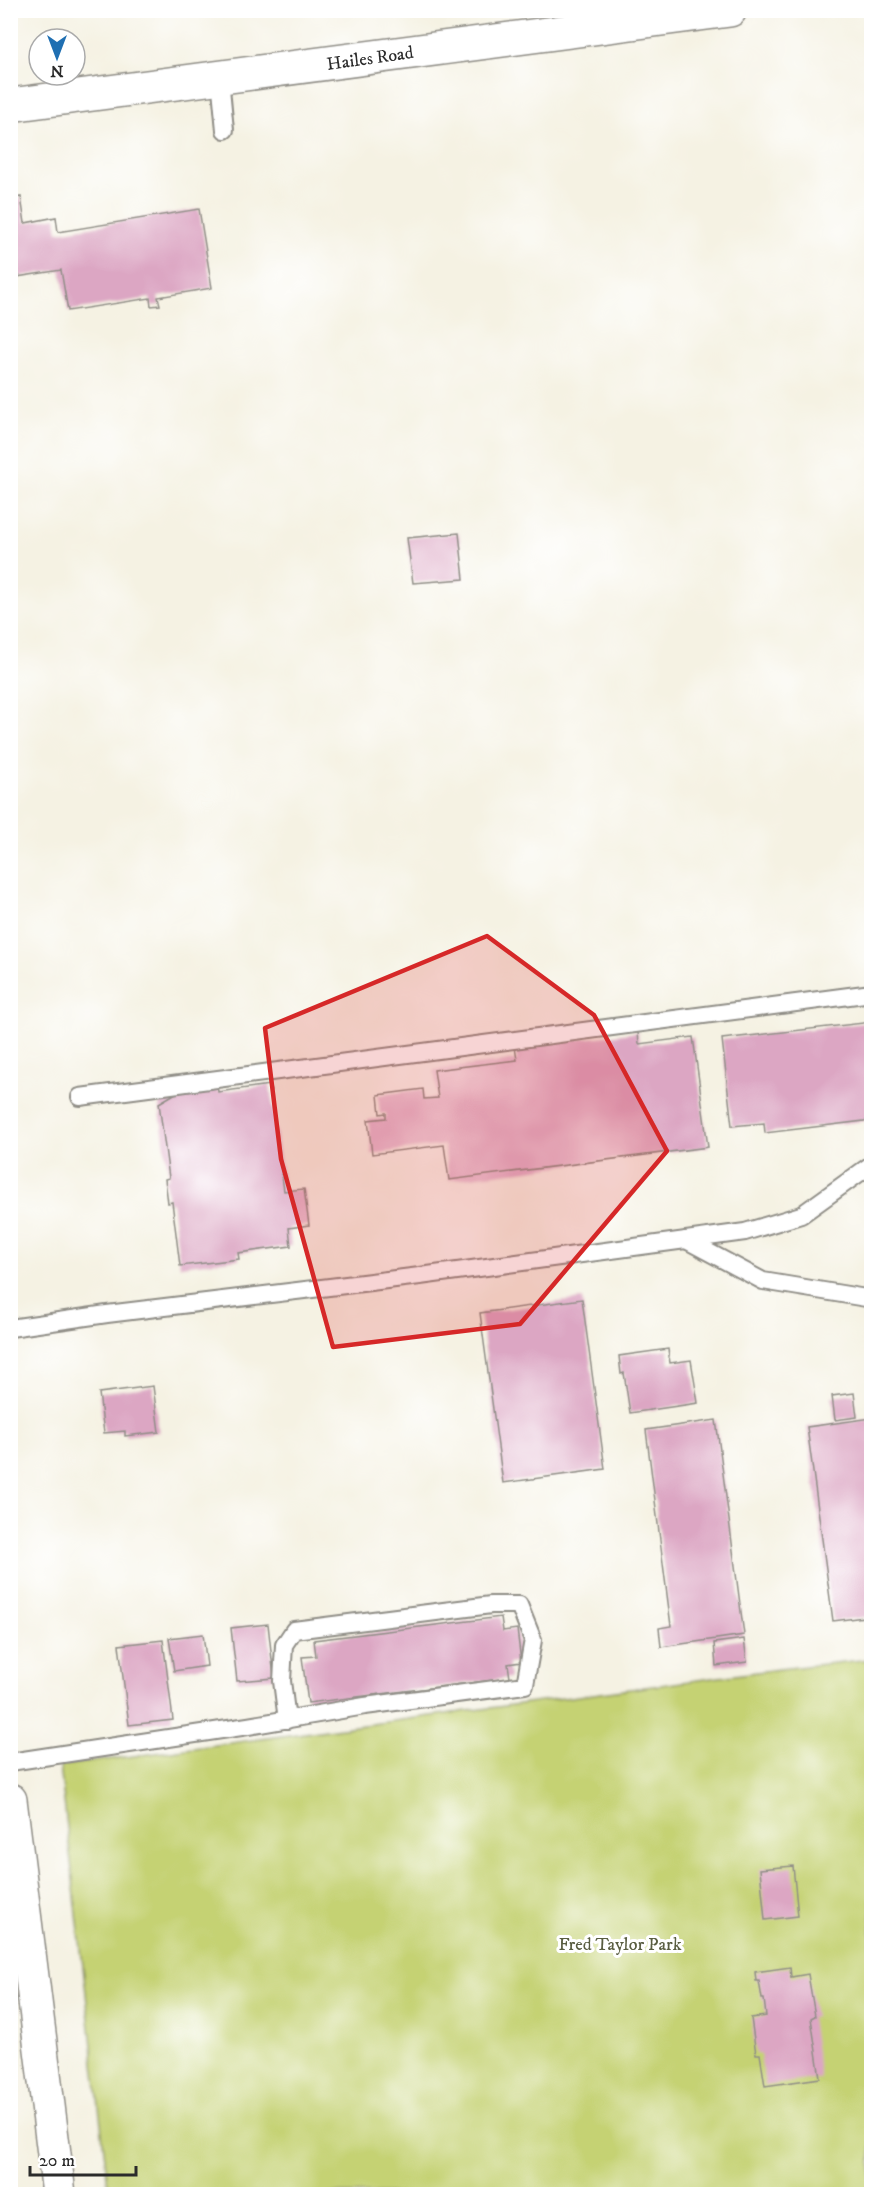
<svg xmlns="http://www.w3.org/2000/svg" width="882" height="2205" font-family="'IM FELL DW Pica',serif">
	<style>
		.green { fill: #c5d273; stroke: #787e4f; stroke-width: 1.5 }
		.building { fill: #dca6c3 }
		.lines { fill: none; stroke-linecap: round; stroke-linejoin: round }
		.lane-casing { stroke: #908e87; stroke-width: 20 }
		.street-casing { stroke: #908e87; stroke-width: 36 }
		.secondary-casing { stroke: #908e87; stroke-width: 36 }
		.lane { stroke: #fff; stroke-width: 16 }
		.street { stroke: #fff; stroke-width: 33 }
		.secondary { stroke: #fff; stroke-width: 33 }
		.marked { fill: #d62828; fill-opacity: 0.2; stroke: #d62828; stroke-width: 4.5; stroke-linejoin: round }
		.labels { text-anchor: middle; stroke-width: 6; stroke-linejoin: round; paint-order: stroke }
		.street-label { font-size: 18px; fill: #2b2b2b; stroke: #fff }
		.park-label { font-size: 18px; fill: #595d41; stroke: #fff }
	</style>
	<rect width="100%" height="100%" fill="#fff"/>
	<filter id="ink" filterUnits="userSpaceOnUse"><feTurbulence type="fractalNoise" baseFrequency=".0167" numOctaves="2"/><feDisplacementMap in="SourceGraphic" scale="12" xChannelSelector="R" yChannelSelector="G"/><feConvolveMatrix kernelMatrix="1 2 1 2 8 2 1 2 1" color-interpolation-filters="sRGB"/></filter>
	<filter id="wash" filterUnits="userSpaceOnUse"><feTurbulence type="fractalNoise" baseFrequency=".008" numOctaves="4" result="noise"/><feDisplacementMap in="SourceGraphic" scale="24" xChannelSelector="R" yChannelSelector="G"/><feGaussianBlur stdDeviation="1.35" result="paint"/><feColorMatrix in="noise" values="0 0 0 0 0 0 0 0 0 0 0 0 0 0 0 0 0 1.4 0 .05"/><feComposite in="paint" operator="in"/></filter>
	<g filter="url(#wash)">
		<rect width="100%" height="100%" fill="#f5f2e3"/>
		<path class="green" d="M871,1659V2194H109L60,1766L779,1669Z"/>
		<g id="blocks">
			<g class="building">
				<path d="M21,197L25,223L56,217L58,232L199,209L212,288L158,297L160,305L151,306L150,298L68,311L61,270L10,278V199Z"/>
				<path d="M459,533L464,579L413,583L407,538Z"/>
				<path d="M872,1022V1120L765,1133L764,1123L732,1126L722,1039Z"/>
				<path d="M638,1032L639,1044L693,1037L708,1147L449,1180L444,1145L372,1154L368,1120L386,1118V1113L380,1114L378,1095L423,1089L424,1099L438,1098L434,1070L517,1060L515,1047Z"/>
				<path d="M217,1085L218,1092L270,1085L284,1191L304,1189L309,1225L289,1228L291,1246L238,1253L239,1259L180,1266L172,1202L168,1203L165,1179L169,1178L159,1103L183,1089Z"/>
				<path d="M582,1299L605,1469L503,1483L480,1313Z"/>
				<path d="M668,1349L670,1363L691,1360L698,1403L630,1413L624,1373L621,1374L619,1356Z"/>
				<path d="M153,1386L159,1432L125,1436V1431L104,1433L99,1393Z"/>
				<path d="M854,1393L857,1417L835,1420L832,1396Z"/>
				<path d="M872,1418V1616L833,1621L807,1427Z"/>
				<path d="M716,1420L744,1635L661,1647L659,1628L671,1626L646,1430Z"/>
				<path d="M501,1617L503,1631L517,1629L521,1662L508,1664L510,1678L308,1703L302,1657L316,1656L314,1640Z"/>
				<path d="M268,1624L274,1678L237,1681L231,1628Z"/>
				<path d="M203,1634L207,1666L174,1671L169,1638Z"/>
				<path d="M744,1639L747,1662L716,1666L714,1643Z"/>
				<path d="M163,1640L173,1720L129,1725L119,1645Z"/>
				<path d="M793,1866L798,1916L765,1920L760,1869Z"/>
				<path d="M790,1967L791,1977L808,1974L815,2016L811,2018L820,2078L765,2086L760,2054H756L751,2018L766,2016L764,1999H762L759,1981H756L755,1972Z"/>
			</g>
		</g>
	</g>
	<g filter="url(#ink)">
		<use href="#blocks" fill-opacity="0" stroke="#908e87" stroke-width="1.5"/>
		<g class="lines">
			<g class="lane-casing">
				<g id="lane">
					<path d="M220,78L225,130"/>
					<path d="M80,1097L872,993"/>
					<path d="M686,1240L763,1281L872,1299"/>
					<path d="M10,1328L107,1314L420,1276L745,1232L801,1215L872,1164"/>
					<path d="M10,1762L248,1726L365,1706L525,1685L533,1640L519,1605H491L294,1630L284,1645L282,1681L287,1720"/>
				</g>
			</g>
			<g class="street-casing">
				<path id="street" d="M10,105L730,10"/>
			</g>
			<g class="secondary-casing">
				<path id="secondary" d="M10,1800L59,2194"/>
			</g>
			<use href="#lane" class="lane"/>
			<use href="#street" class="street"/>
			<use href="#secondary" class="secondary"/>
		</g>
	</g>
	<path class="marked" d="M487,936L594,1015L667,1151L520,1324L333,1347L281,1159L265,1028Z"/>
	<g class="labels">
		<g class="street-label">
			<text transform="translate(370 58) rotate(-8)" y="6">Hailes Road</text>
		</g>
		<g class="park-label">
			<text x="620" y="1950">Fred Taylor Park</text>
		</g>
	</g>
	<rect width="882" height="2205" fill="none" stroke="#fff" stroke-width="36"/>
	<g transform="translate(57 57) rotate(180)"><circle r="28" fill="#ffffff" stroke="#aaaaaa" stroke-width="1.5"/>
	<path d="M0-4.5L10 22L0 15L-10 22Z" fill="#1f6fb2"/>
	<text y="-9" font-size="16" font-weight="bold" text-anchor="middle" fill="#2b2b2b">N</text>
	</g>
	<path d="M30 2166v9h106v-9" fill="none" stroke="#2b2b2b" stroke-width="3"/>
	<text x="39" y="2166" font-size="18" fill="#2b2b2b" stroke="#ffffff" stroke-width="4.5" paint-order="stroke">20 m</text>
</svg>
